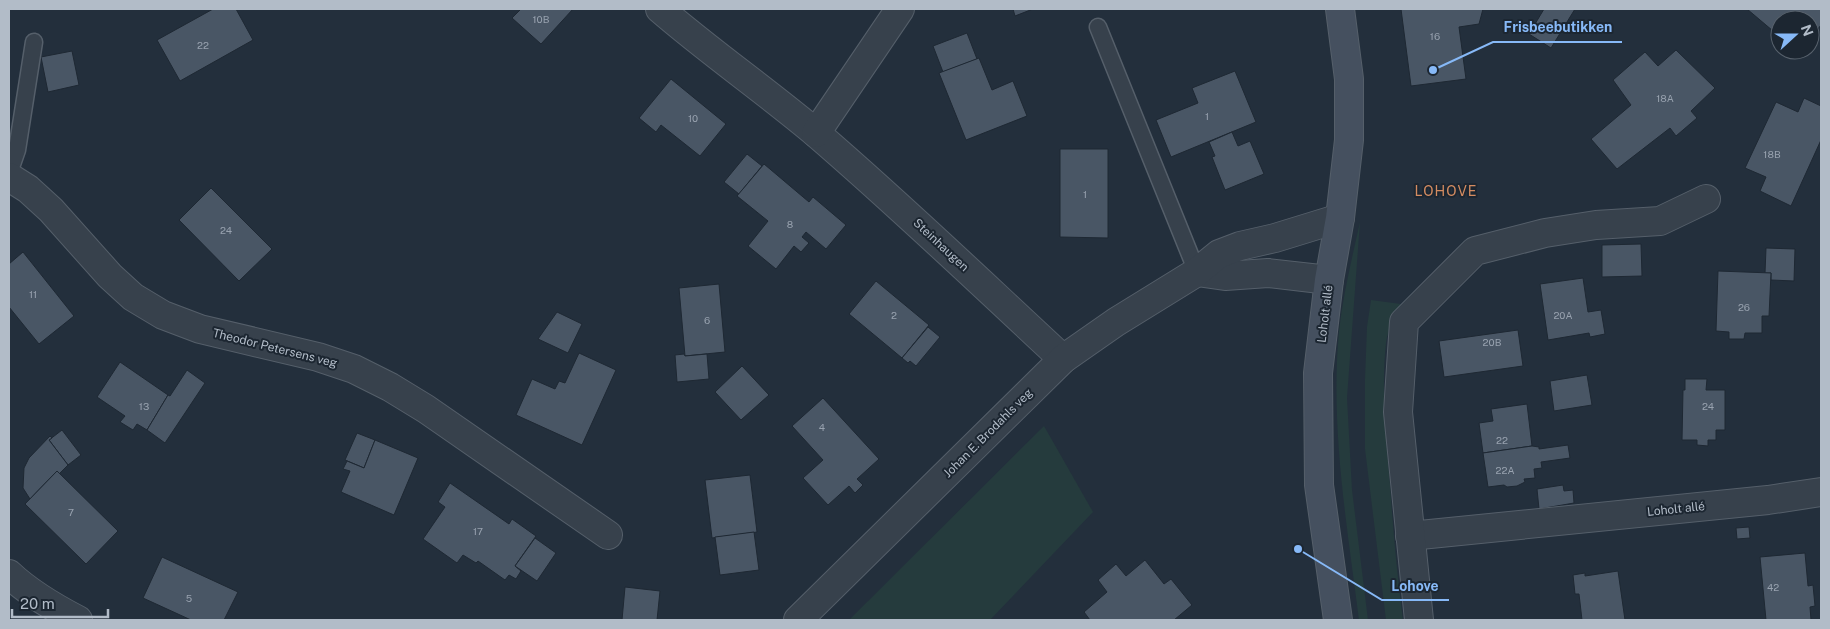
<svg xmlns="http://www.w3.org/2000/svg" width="1830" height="629" font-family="'Public Sans',sans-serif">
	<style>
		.green { fill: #253b3d }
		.building { fill: #495665; stroke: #1e2833 }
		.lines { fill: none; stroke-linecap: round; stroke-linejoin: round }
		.lane-casing { stroke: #555f6a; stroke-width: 19 }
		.street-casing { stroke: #555f6a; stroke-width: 30 }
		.secondary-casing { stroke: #555f6a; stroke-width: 30 }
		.lane { stroke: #37414c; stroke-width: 16 }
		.street { stroke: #37414c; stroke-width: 28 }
		.secondary { stroke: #45505f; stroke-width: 28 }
		.labels { text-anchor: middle; stroke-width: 4; stroke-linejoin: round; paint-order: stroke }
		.number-label { font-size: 10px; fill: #98a2af }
		.street-label { font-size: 12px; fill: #b2bcc8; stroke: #1c2631 }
		.neighbourhood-label { font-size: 14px; letter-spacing: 1px; fill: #d48c61; stroke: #1c2631 }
		.leader { fill: none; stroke: #87b9f7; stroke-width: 2 }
		.callout-dot { fill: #87b9f7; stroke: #1c2631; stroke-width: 2 }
		.callout-label { font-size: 14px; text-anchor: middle; font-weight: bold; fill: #87b9f7; stroke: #1c2631; stroke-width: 4; stroke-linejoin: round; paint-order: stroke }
	</style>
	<rect width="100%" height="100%" fill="#232f3c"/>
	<g class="green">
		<path d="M1360,222L1347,398L1352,490L1368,620H1359C1347,525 1330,428 1339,331C1343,295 1352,258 1360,222Z"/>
		<path d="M1371,300L1401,304C1394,316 1388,330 1386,343C1381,389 1386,438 1390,484C1393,529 1397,575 1403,620H1386L1365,449V379L1367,327Z"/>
		<path d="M1044,426L1093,512L990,620H849Z"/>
	</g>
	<g class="building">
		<path d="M213,9H236L253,40L180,81L157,40Z"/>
		<path d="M521,9H573L541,44L512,18Z"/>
		<path d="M1013,9H1033L1015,16Z"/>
		<path d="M1401,9H1483L1479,24L1459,27L1466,79L1411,86Z"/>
		<path d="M1544,9H1575L1551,48L1529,34Z"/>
		<path d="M1747,9H1821V25L1810,39V20H1780L1779,36Z"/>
		<path d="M967,33L977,59L943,72L933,46Z"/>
		<path d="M1676,50L1715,88L1691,111L1697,118L1676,136L1670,128L1617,169L1591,139L1631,105L1613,80L1645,52L1658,66Z"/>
		<path d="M72,51L79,85L48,92L41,57Z"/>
		<path d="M979,58L992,90L1013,81L1027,116L966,140L939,73Z"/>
		<path d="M1235,71L1256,122L1171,157L1156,120L1198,103L1192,88Z"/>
		<path d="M671,79L726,124L700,156L661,125L656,132L639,118Z"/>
		<path d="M1804,98L1821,106V140L1791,206L1760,191L1766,177L1745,168L1776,102L1798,112Z"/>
		<path d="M1232,132L1238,146L1250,141L1264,174L1225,190L1212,157L1215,156L1209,142Z"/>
		<path d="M1060,149H1108V238L1060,237Z"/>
		<path d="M747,154L762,166L739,194L724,182Z"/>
		<path d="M764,164L809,202L813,197L846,225L826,249L806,232L802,237L809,243L801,252L794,246L776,269L748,246L768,221L737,196Z"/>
		<path d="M211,188L272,249L239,281L179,220Z"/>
		<path d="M1641,244L1642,276L1602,277V245Z"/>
		<path d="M1766,248L1795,249L1794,281L1771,280V273H1765Z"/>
		<path d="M23,252L74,316L39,344L9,307V264Z"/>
		<path d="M1718,271L1771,273L1769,316H1762V333H1745L1744,339H1729V332L1716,331Z"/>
		<path d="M1583,278L1588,312L1601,310L1605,334L1590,337L1589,333L1548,340L1540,284Z"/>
		<path d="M876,281L929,325L902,358L849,314Z"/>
		<path d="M719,284L725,352L685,356L679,288Z"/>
		<path d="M557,312L582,324L568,353L538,339Z"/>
		<path d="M928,327L940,337L916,366L910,361L908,363L902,358Z"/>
		<path d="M1518,330L1523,366L1444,377L1439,341Z"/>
		<path d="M579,353L616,370L582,445L516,415L532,379L555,389L559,381L565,383Z"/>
		<path d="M684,354L685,356L707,354L709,379L677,382L675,355Z"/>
		<path d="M120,362L168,395L147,430L137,424L133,430L120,422L125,416L97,397Z"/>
		<path d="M742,366L769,395L741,420L715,392Z"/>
		<path d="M187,370L205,383L165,443L147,430L168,395L170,396Z"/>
		<path d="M1587,375L1592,405L1554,411L1550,381Z"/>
		<path d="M1685,379H1707L1706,390H1725V430H1716V440H1708V446L1697,445V440H1682L1683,390H1685Z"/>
		<path d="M823,398L879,459L857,479L863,485L855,493L849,486L828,505L803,478L823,460L792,426Z"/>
		<path d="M1527,404L1532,446L1483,453L1479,423L1493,421L1491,409Z"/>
		<path d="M62,430L81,455L68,465L49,440Z"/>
		<path d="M357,433L375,440L364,468L345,460Z"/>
		<path d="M50,436L52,438L49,440L68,465L59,474L57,471L30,499L23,488L24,468L29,458Z"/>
		<path d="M375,440L418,458L394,515L341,492L350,471L343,469L347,461L364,468Z"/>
		<path d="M1568,445L1570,458L1541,462L1542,468L1534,469L1535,478L1524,479L1525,482L1517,486L1507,487L1504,485L1488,487L1483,453L1532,446L1539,447V449Z"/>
		<path d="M57,471L118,531L86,564L25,504Z"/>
		<path d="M750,475L757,532L712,538L705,480Z"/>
		<path d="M450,483L509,524L512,519L536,536L515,566L521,571L516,579L509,575L505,580L478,561L476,563L463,555L457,563L423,539L445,507L438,502Z"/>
		<path d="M1563,485L1564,491L1573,490L1574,503L1539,509L1537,489Z"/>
		<path d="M1749,527L1750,538L1737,539L1736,528Z"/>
		<path d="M754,532L759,570L720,575L715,537Z"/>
		<path d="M535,538L556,553L537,581L515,566Z"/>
		<path d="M1805,553L1808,586L1813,585L1815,606L1810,607L1811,620H1766L1760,557Z"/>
		<path d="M162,557L238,592L224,620H191L143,598Z"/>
		<path d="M1145,560L1164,584L1171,579L1192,605L1174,620H1090L1084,612L1107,592L1098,580L1116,564L1126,576Z"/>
		<path d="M1618,571L1625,620H1582L1579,594H1575L1573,575L1585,573V576Z"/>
		<path d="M625,587L660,591L657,620H622Z"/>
	</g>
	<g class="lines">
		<g class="lane-casing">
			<g id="lane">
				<path d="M1098,27L1197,272"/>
				<path d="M9,173L17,150L34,42"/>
			</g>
		</g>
		<g class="street-casing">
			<g id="street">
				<path d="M660,9C711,53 766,91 817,134C902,207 982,284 1063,359"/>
				<path d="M816,133L900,9"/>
				<path d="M9,177L28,189L51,210L110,276L133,297L163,315L200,329L318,357L354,369L390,387L426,409L608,535"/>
				<path d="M1197,272L1225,276L1268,273L1329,280"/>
				<path d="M1410,536L1768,500L1821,492"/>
				<path d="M9,574C29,593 53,607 78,620"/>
				<path d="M798,620L1063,359L1116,322L1197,272L1219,254L1240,246L1275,238L1340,218"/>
				<path d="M1419,620L1398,412L1404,322L1475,251L1545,233L1596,225L1660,221L1706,199"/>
			</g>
		</g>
		<g class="secondary-casing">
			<path id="secondary" d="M1338,620L1319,485L1318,373L1329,280L1340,218L1349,140V79L1340,9"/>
		</g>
		<use href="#lane" class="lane"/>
		<use href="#street" class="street"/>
		<use href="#secondary" class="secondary"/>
	</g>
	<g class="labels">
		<g class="number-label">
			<text x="541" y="23">10B</text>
			<text x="1435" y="40">16</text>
			<text x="203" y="49">22</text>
			<text x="1665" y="102">18A</text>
			<text x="1207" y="120">1</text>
			<text x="693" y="122">10</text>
			<text x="1772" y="158">18B</text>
			<text x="1085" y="198">1</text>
			<text x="790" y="228">8</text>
			<text x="226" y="234">24</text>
			<text x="33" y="298">11</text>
			<text x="1744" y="311">26</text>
			<text x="894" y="319">2</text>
			<text x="1563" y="319">20A</text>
			<text x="707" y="324">6</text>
			<text x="1492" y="346">20B</text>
			<text x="144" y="410">13</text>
			<text x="1708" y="410">24</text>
			<text x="822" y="431">4</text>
			<text x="1502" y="444">22</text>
			<text x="1505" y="474">22A</text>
			<text x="71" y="516">7</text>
			<text x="478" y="535">17</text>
			<text x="1773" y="591">42</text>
			<text x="189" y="602">5</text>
		</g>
		<g class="street-label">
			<text transform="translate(941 245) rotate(43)" y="4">Steinhaugen</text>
			<text transform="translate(1325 314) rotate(-83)" y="4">Loholt allé</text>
			<text transform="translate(275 348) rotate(14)" y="4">Theodor Petersens veg</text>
			<text transform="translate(988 433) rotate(-45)" y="4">Johan E. Brodahls veg</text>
			<text transform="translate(1676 509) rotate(-6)" y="4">Loholt allé</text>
		</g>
		<g class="neighbourhood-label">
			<text x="1446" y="196">LOHOVE</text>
		</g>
	</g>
	<path class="leader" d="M1433 70L1493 42H1622M1298 549L1382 600H1449"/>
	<g class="callout-dot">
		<circle cx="1433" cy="70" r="5"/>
		<circle cx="1298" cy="549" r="5"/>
	</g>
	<g class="callout-label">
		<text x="1558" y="32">Frisbeebutikken</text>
		<text x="1415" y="591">Lohove</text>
	</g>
	<rect width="1830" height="629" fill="none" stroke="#b2bcc8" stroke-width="20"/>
	<g transform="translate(1795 35) rotate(69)"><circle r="24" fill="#1c2631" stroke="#58626d"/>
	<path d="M0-4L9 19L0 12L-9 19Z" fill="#87b9f7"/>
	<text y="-8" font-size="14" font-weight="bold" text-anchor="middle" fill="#b2bcc8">N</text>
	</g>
	<path d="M12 609v8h96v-8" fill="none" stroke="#b2bcc8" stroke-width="2.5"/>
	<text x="20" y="609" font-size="15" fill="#b2bcc8" stroke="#1c2631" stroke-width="4" paint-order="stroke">20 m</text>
</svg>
